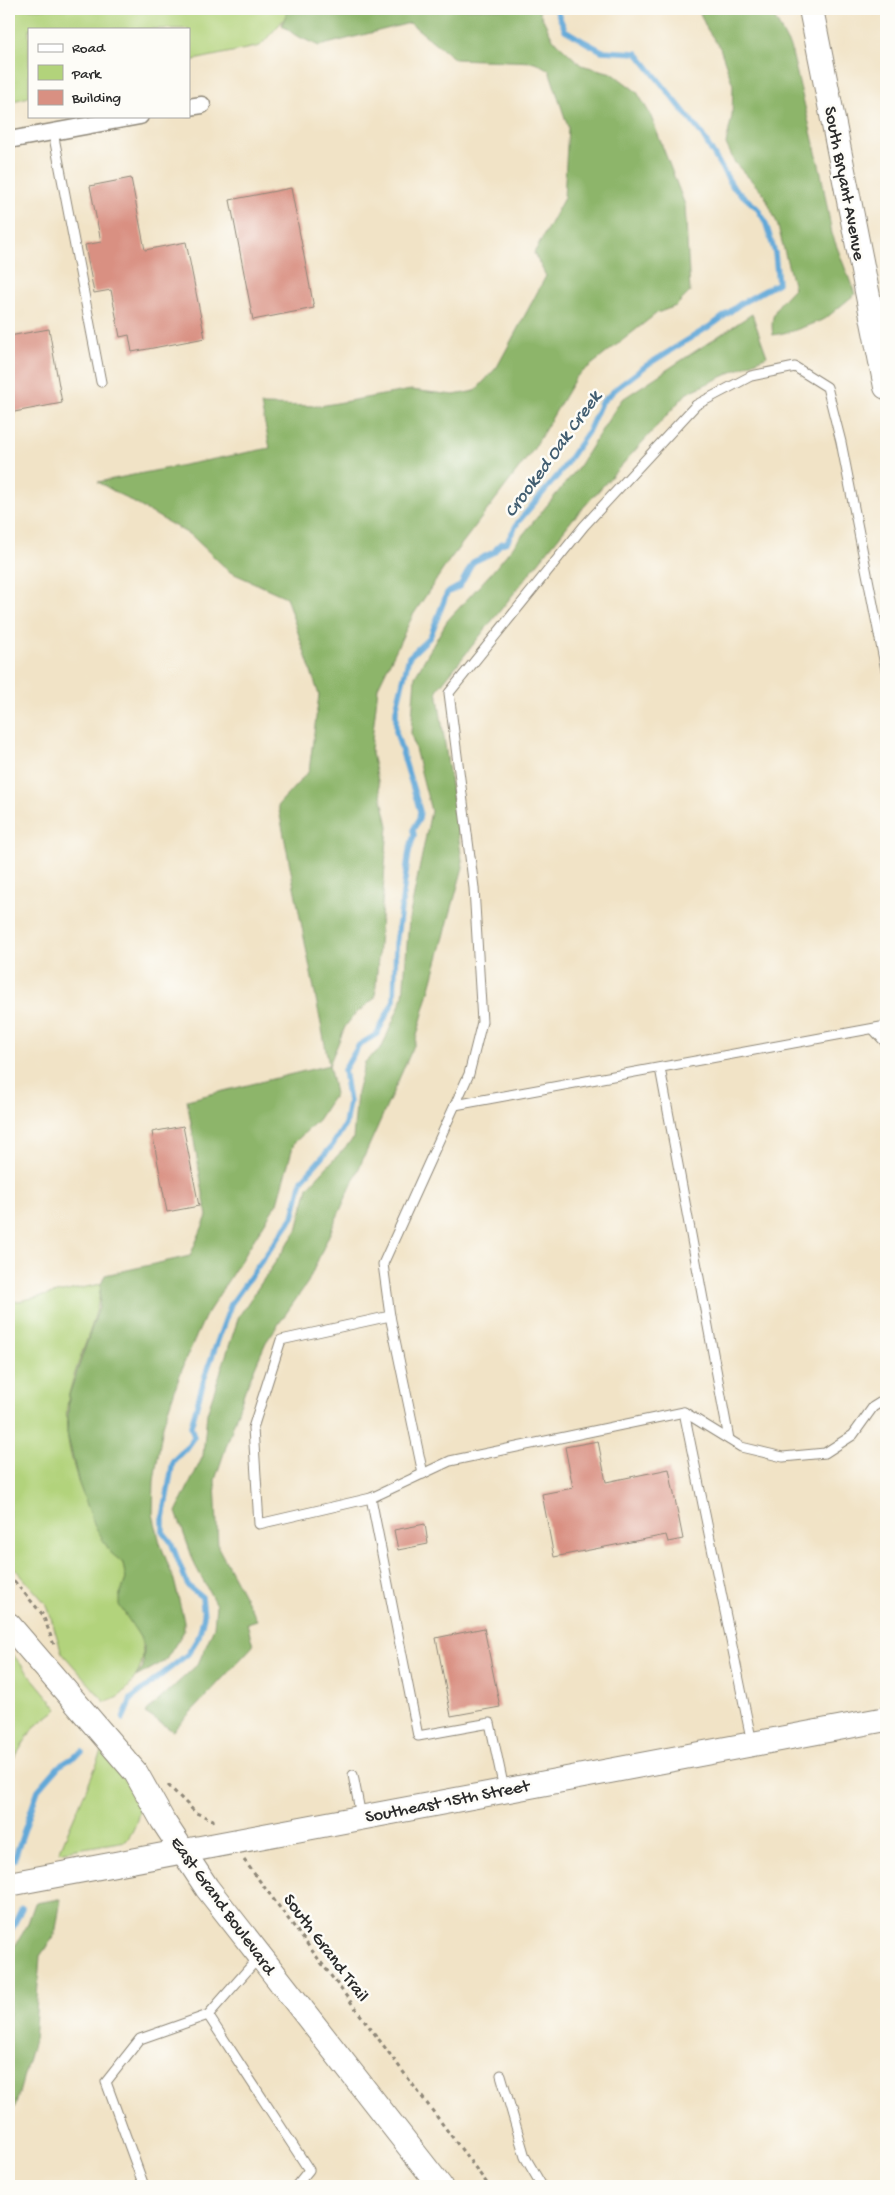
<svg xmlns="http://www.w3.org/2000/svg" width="895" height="2195" font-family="'Gochi Hand',sans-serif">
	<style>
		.green { fill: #b2d37b; stroke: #6e7f53 }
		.forest { fill: #8db56b; stroke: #5c704b }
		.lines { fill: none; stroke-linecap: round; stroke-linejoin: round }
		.stream { stroke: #62a8d8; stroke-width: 5.5 }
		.building { fill: #d99082 }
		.lane-casing { stroke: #8e8778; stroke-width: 11 }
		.street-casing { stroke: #8e8778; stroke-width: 19 }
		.secondary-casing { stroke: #8e8778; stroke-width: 26 }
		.path { stroke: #8e8778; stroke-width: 3; stroke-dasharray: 4 4; stroke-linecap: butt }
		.lane { stroke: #fff; stroke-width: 9 }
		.street { stroke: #fff; stroke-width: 16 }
		.secondary { stroke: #fff; stroke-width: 24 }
		.labels { text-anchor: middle; stroke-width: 5; stroke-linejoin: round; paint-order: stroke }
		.street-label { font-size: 18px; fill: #2b2b2b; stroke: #fdfcf7 }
		.water-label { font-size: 19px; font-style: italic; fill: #415d70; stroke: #fdfcf7 }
	</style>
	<rect width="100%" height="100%" fill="#fdfcf7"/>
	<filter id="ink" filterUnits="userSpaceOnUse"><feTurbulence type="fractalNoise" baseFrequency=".02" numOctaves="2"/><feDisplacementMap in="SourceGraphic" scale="10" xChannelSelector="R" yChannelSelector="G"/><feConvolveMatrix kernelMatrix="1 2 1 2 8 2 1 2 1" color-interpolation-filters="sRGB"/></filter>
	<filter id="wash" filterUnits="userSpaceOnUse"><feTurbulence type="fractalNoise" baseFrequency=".0096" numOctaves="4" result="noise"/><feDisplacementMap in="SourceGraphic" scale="20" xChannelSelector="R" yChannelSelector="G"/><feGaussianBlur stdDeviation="1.12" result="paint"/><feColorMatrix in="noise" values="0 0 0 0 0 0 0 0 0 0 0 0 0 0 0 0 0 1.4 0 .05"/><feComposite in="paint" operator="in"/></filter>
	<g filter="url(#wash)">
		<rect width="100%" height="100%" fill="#f1e3c6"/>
		<g class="green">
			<path d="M9,9H288L285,18L260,46L189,61V29H29V97L9,102Z"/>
			<path d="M101,1284C97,1324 78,1356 69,1394C61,1430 73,1468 86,1502C95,1525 103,1546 123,1563L126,1579L119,1597C135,1628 156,1649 132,1682C125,1693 118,1699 105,1702L62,1653L47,1605L9,1562V1303Z"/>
			<path d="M9,1650L58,1709L33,1728L9,1767Z"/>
			<path d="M102,1752C113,1760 130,1777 136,1790C144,1806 136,1829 126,1841L59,1852Z"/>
		</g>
		<g class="forest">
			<path d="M288,9H538L553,39L581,65L612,73L637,92L650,114L685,205L690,292L676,306L657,313L576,377L533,450L448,562L413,615L378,687L371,749L388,826L375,998L354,1015L345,1027L329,1065L335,1094L318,1120L294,1143L277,1203L205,1317L184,1363L163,1425L154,1481L153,1514L160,1543L174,1580L184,1621V1631L165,1661L136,1677L143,1667L144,1647L140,1637L119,1605V1597L126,1579L123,1563L111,1553L96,1529L79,1484L67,1433L69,1395L99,1307L101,1284L105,1275L190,1256L207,1216L187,1100L329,1065L278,805L309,771L319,695L286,597L230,572L192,536L98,482L270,448L261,405L320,406L411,390L454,395L475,391L497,367L546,276L534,253L564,198L568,127L549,70L535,62L455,59L410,23L319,46L295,35L282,25Z"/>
			<path d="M698,9H763L776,20L791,49L821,173L832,234L855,294L825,319L793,331L773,335C769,312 779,304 794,288L777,223L764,194L735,163L726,144L732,116L733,85L720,48L707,29Z"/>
			<path d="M752,314L767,356L687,393L572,520L437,690L463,867L415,1043L308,1282L266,1342L245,1390L215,1480L218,1547L257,1620L247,1623L253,1646L173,1731L145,1713L198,1664L214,1627L216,1605L195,1565L176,1512L203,1456L207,1413L239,1316L297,1230L308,1187L353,1139L357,1093L365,1062L382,1047L403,997L409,919L431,811L411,733L415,676L447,621L492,572L577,469L621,400Z"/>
			<path d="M61,1899L55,1935L40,1956L34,2040L16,2104L9,2117V1956L27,1926L35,1903Z"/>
		</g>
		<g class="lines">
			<g class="stream">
				<path d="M123,1719L131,1699L188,1654L199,1636L204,1616L202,1597L188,1586L171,1542L163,1532V1518L173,1461L186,1448L194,1437L191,1426L205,1376L231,1304L293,1217L302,1180L332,1146L345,1125L349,1102L344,1070L359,1045L377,1034L394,1000L396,944L409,851L414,835L413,830L419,819L420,811L396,732V710L409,657L430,637L447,593L460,586L473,562L494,552L500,544L507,542L518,522L559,474L588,432L601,403L617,388L647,365L715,323L740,304L778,283L775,253L765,221L757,208L733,187L701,133L637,53L602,51L585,42L565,30L556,9"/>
				<path d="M14,1860L38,1790L59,1766L82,1752"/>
				<path d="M9,1935L22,1908"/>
			</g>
		</g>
		<g id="blocks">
			<g class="building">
				<path d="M131,178L145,250L186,242L205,338L132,352L129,335L120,337L111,290L94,293L85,245L101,242L90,186Z"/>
				<path d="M291,188L314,308L253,320L230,200Z"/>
				<path d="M49,329L62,403L9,413V336Z"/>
				<path d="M183,1126L199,1206L167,1212L152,1132Z"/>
				<path d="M598,1441L606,1482L669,1469L683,1539L668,1542L666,1535L554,1557L542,1494L573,1488L565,1447Z"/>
				<path d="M425,1524L428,1544L398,1550L394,1530Z"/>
				<path d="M484,1628L500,1707L451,1716L436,1638Z"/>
			</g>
		</g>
	</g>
	<g filter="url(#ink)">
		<use href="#blocks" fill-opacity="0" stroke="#8e8778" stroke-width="1"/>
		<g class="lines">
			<g class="lane-casing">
				<g id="lane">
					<path d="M53,132L101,382"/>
					<path d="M873,1029L886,1043"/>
					<path d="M660,1068L729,1439"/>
					<path d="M455,1105L886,1026"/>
					<path d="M390,1316L423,1474"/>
					<path d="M684,1412L741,1447L783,1457L825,1453L853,1435L873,1407L886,1399"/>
					<path d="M371,1498L259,1524L253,1428L281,1340L390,1316L383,1264L469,1074L482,1022L474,888L449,693L584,526L696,405L751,376L795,367L827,387L841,442L886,670"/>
					<path d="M353,1775L361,1816"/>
					<path d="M504,1789L490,1723L418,1736L371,1498L450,1461L684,1412L752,1743"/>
					<path d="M208,2015L309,2170L296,2186"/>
					<path d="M501,2075L525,2157L542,2186"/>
					<path d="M144,2186L106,2082L140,2039L208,2015L260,1956"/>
				</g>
			</g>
			<g class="street-casing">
				<g id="street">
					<path d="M189,107L202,105"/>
					<path d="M9,140L140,116"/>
				</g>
			</g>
			<g class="secondary-casing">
				<g id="secondary">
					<path d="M811,9L886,387"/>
					<path d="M9,1625L136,1773L163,1821L207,1888L440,2186"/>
					<path d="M9,1884L886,1719"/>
				</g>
			</g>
			<g class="path">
				<path d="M9,1575L43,1615L54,1645"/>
				<path d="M168,1785L196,1813L213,1820L214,1826"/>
				<path d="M244,1860L489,2186"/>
			</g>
			<use href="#lane" class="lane"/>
			<use href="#street" class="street"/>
			<use href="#secondary" class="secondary"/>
		</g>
	</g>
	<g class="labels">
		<g class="street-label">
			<text transform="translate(846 183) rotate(79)" y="6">South Bryant Avenue</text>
			<text transform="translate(447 1800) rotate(-11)" y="6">Southeast 15th Street</text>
			<text transform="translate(224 1905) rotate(54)" y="6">East Grand Boulevard</text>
			<text transform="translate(327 1947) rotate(53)" y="6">South Grand Trail</text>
		</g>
		<g class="water-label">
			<text transform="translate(551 453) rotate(-54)" y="7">Crooked Oak Creek</text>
		</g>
	</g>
	<rect width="895" height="2195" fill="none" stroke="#fdfcf7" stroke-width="30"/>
	<rect x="28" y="28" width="162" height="90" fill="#fdfcf7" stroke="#a9a8a5"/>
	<rect x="38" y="44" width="25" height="8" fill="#ffffff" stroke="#a9a8a5"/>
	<text x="72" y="52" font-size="15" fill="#2b2b2b">Road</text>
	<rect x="38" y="65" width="25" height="15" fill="#b2d37b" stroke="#a9a8a5"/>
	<text x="72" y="78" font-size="15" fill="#2b2b2b">Park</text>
	<rect x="38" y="90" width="25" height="15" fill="#d99082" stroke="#a9a8a5"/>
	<text x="72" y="102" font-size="15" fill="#2b2b2b">Building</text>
</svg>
